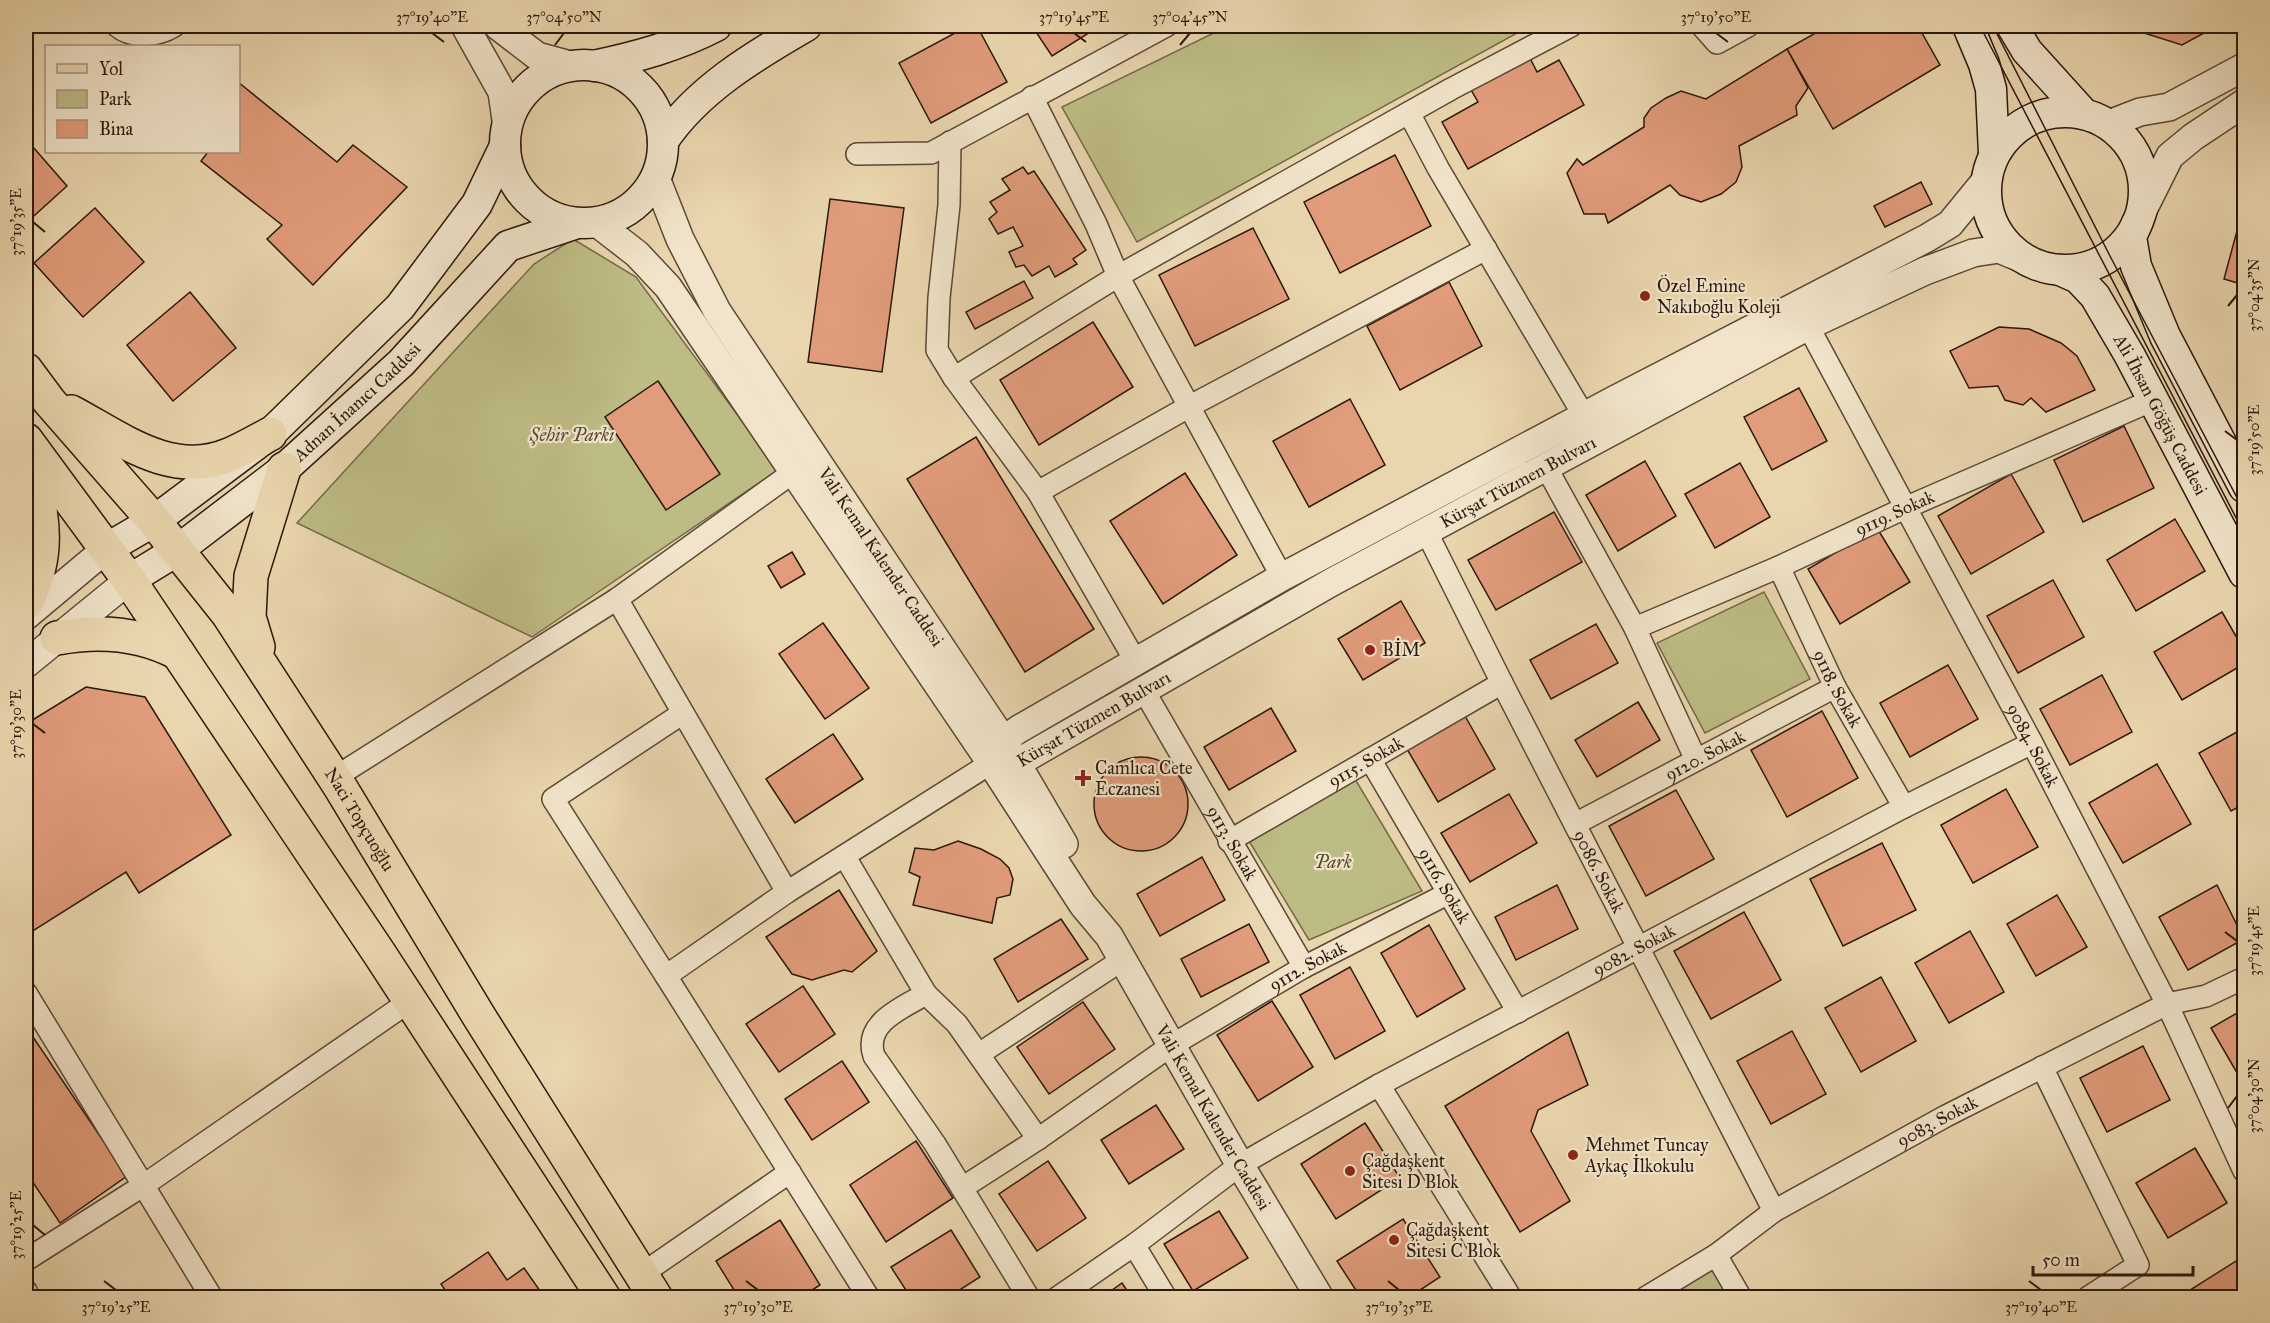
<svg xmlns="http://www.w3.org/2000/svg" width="2270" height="1323" font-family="'IM FELL Great Primer',serif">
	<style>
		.green { fill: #bebc85; stroke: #746a4a; stroke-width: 1.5 }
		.building { fill: #e19c7b; stroke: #2b180e; stroke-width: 1.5 }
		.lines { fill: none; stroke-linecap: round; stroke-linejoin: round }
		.minor-casing { stroke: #5b4836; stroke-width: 24 }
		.tertiary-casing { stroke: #5b4836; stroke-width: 30 }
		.secondary-casing { stroke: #2b180e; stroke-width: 33 }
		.primary-casing { stroke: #2b180e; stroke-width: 36 }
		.minor { stroke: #f1e4ca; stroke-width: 21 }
		.tertiary { stroke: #f1e4ca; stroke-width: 27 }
		.secondary { stroke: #f1e4ca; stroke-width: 30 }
		.primary { stroke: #ead6ae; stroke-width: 33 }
		.tram { stroke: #2b180e; stroke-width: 1.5 }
		.ticks { fill: none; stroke: #2b180e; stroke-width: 2 }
		.poi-dot { fill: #8f2418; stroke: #f1e4ca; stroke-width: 2 }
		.labels { text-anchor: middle; stroke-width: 4.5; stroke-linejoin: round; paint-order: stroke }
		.poi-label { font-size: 18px; fill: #2b180e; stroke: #f1e4ca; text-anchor: start }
		.street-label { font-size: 18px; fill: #2b180e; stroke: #f1e4ca }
		.park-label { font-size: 18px; font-style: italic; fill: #574932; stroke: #f1e4ca }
		.neatline { fill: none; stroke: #2b180e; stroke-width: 2 }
		.ticks-label { font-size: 15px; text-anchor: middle; fill: #2b180e }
	</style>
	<rect width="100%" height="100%" fill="#ead6ae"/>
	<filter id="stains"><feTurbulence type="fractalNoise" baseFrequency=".00333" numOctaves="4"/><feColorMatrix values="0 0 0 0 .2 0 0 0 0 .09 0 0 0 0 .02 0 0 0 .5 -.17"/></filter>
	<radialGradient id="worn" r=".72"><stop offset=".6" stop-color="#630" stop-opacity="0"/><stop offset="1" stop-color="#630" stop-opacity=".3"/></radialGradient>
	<g class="green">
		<path d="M1228,26H1530L1137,242L1062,107Z"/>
		<path d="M573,239L636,277L778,470L532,637L297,523L534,264Z"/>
		<path d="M1764,592L1810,679L1705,733L1657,643Z"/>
		<path d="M1355,779L1422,891L1309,940L1249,841Z"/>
		<path d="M1712,1268L1729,1298H1665Z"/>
	</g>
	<g class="building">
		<path d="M968,26H977L1007,82L931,123L899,63Z"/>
		<path d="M1032,26H1100L1052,56Z"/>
		<path d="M1828,26H1918L1940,65L1833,129L1787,49Z"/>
		<path d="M2122,26H2217L2182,45Z"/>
		<path d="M1787,49L1808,88L1796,106L1797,115L1739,146L1742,167L1736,182L1721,194L1701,202L1680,195L1670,185L1608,223L1605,214H1584L1567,173L1577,159L1583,165L1644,127V118L1651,108L1666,98L1681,91L1706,99Z"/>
		<path d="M1529,56L1537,72L1559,60L1584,105L1468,169L1442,122L1478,102L1470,88Z"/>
		<path d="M238,82L337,162L353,145L407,187L313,285L267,239L282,225L201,161L208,152H238Z"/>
		<path d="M26,139L67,186L26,223Z"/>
		<path d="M1395,155L1431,226L1340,273L1304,202Z"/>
		<path d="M1023,167L1028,174L1034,171L1086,250L1073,259L1077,264L1055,277L1049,266L1032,276L1024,265L1016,267L1009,252L1023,246L1013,227L998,234L989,219L997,212L990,202L1010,190L1002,179Z"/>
		<path d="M1921,182L1932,204L1885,227L1874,206Z"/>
		<path d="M830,199L904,208L882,372L808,362Z"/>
		<path d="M2244,205V285L2224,279Z"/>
		<path d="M95,208L144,262L83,317L34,263Z"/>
		<path d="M1253,228L1289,299L1195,346L1159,275Z"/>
		<path d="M1024,281L1033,298L975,329L966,312Z"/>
		<path d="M1449,282L1482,346L1400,390L1367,326Z"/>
		<path d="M190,292L236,348L173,401L127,345Z"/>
		<path d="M1093,322L1133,387L1039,445L1000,380Z"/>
		<path d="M1999,327L2029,329L2061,343L2077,356L2095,390L2046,412L2031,398L2023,405L2005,400L1998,386L1969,388L1950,351Z"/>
		<path d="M658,381L720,474L666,510L605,417Z"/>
		<path d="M1799,388L1827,441L1772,470L1744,417Z"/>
		<path d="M1350,399L1385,465L1309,507L1273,441Z"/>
		<path d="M2124,426L2154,488L2083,522L2054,460Z"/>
		<path d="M976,437L1094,629L1025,672L907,479Z"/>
		<path d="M1645,461L1676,516L1618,551L1586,495Z"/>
		<path d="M1740,463L1770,517L1715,548L1685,494Z"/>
		<path d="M1185,473L1237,555L1163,604L1110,521Z"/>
		<path d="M2011,474L2044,532L1971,574L1938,516Z"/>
		<path d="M1554,512L1582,562L1496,610L1468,560Z"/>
		<path d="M2175,519L2205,571L2136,611L2107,560Z"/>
		<path d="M1877,528L1910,582L1840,624L1808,569Z"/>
		<path d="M792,552L805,574L781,588L768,566Z"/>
		<path d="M2053,580L2084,637L2018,673L1987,616Z"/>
		<path d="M1401,601L1425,643L1363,680L1338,639Z"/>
		<path d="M2222,612L2244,650V664L2182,700L2154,652Z"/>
		<path d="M823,623L869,688L825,719L779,654Z"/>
		<path d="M1596,624L1618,663L1551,699L1530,660Z"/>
		<path d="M1948,665L1978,719L1910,757L1880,703Z"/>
		<path d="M2102,675L2132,732L2070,765L2040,709Z"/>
		<path d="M86,687L145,697L231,835L139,893L126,872L28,934L26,930V724Z"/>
		<path d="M1638,702L1660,740L1597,777L1575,740Z"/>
		<path d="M1271,708L1296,751L1229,790L1204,747Z"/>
		<path d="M1822,711L1858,778L1787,817L1751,750Z"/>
		<path d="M1465,716L1495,769L1438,802L1407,749Z"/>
		<path d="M2244,728V804L2231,811L2199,753Z"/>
		<path d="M833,734L863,779L795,823L766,779Z"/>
		<circle cx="1141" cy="804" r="47"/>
		<path d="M2157,764L2191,824L2123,863L2089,803Z"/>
		<path d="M2006,789L2038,847L1973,883L1941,825Z"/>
		<path d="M1676,790L1714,859L1646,896L1609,826Z"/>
		<path d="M1509,794L1537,843L1470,882L1441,833Z"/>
		<path d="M958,841L981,849L1000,859L1009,868L1013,879L1010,895L997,898L992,923L913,905L920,877L909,872L915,848L934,850Z"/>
		<path d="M1882,843L1916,910L1843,946L1810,879Z"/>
		<path d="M1202,857L1225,900L1160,936L1137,894Z"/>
		<path d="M1557,885L1578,929L1516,960L1495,917Z"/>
		<path d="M2217,885L2244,939L2188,970L2159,917Z"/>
		<path d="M839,890L877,951L852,972L844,970L812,980L792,974L766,937Z"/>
		<path d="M2057,895L2087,947L2036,976L2007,924Z"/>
		<path d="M1744,912L1781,980L1711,1019L1674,951Z"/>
		<path d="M1061,919L1088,959L1018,1002L994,959Z"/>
		<path d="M1249,924L1269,962L1201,997L1181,959Z"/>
		<path d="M1429,925L1465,989L1417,1017L1381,953Z"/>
		<path d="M1970,931L2004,992L1949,1023L1915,963Z"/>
		<path d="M1350,967L1385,1031L1335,1059L1300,995Z"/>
		<path d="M1881,977L1916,1041L1861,1072L1825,1008Z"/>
		<path d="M803,986L835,1034L779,1072L746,1024Z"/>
		<path d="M1272,1001L1313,1067L1258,1101L1217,1035Z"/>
		<path d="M1083,1002L1115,1049L1049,1094L1017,1047Z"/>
		<path d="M2244,1009V1085L2211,1028Z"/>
		<path d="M1792,1031L1826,1094L1771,1124L1737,1061Z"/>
		<path d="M1568,1032L1588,1085L1538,1110L1531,1131L1570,1201L1520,1232L1445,1106Z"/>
		<path d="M33,1037L127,1176L60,1223L26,1172V1042Z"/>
		<path d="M2143,1046L2170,1100L2107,1132L2080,1078Z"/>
		<path d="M842,1061L869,1102L812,1140L785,1099Z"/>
		<path d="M1156,1105L1184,1149L1129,1184L1101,1140Z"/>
		<path d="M1365,1123L1400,1178L1336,1219L1301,1164Z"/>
		<path d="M916,1141L953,1198L886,1242L850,1185Z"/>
		<path d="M2195,1148L2227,1203L2168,1238L2136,1183Z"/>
		<path d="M1048,1161L1086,1218L1037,1251L999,1194Z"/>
		<path d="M1219,1211L1248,1258L1193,1291L1164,1244Z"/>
		<path d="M1403,1219L1440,1277L1408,1298H1361L1337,1261Z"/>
		<path d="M780,1220L820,1285L800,1298H739L716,1261Z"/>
		<path d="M951,1230L980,1277L947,1298H911L891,1267Z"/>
		<path d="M488,1252L507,1280L524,1268L545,1298H450L441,1284Z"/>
		<path d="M2244,1256V1298H2191L2187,1292Z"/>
		<path d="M1122,1283L1132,1298H1101Z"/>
	</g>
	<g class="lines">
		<g class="minor-casing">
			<g id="minor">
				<path d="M117,26C132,39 158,36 174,26"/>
				<path d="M1702,26L1717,43L1748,26"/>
				<path d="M1032,97L1096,224L1118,276L1282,577"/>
				<path d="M1409,113L1438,168L1584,416"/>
				<path d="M950,142L949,205L939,298L937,350L954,378L1038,492L1136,662"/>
				<path d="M857,154L931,153L1166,26"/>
				<path id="s1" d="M1808,326L2032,743L2167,1004L2244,1171"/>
				<path d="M954,378L1118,276L1451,89L1571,26"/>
				<path d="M1546,467L1635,628L1696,760"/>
				<path d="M1038,492L1190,406L1486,249"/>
				<path id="s2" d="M1426,531L1502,683L1774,1211"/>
				<path id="s3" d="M1779,567L1835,687L1904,807"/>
				<path d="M617,599L787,892"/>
				<path id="s4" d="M1635,628L1779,567L1905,508L2153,400"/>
				<path id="s5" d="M1143,689L1304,967"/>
				<path id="s6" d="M1370,759L1518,1012"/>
				<path d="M334,778L617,599L795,471"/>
				<path id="s7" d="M1575,824L1835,687"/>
				<path id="s8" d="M1229,841L1502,683"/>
				<path d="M845,857L926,994C902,1008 863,1023 874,1056L935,1144L1029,1298"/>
				<path d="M666,976L553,799L683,713"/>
				<path d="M26,993L212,1298"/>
				<path d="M926,994L957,1024L1038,1139"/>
				<path d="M979,1054L1122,960"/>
				<path d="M2042,1067L2138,1265L2087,1298"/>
				<path d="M1379,1085L1511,1298"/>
				<path id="s9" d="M962,1188L1038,1139L1172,1045L1304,967L1447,894"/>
				<path d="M1134,1245L1166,1298"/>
				<path d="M1716,1255L1741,1298"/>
				<path d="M26,1260L144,1185L410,1001"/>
				<path d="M642,1274L790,1172"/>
				<path d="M26,1291L29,1298"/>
				<path d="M869,1298L666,976L787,892L991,763"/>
				<path id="s10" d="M1057,1298L1134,1245L1240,1165L1379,1085L1904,807L2032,743"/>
				<path id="s11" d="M1645,1298L1716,1255L1774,1211L1946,1116L2167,1004L2206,996L2244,978"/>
			</g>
		</g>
		<g class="tertiary-casing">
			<g id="tertiary">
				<path d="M465,26L502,92L507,127"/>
				<path d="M498,26L537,56L574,66"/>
				<path d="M2109,124L2140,112L2169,107L2244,67"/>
				<path id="s12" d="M656,178L680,239L717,311L1003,740L1064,844"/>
				<path id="s13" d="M1986,180L1950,224L1927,238L1614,400L1282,577L1019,729L1003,740L991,763H1017L1332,582L1808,326L1925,271L1973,253L1999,249L2035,264"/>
				<path d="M2140,216L2170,156L2193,137L2244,103"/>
				<path id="s14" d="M597,223L637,254L668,287L991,763L1083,905L1109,936L1240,1165L1320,1298"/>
				<path d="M26,616L106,549"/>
				<path d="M26,664L129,580"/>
			</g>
		</g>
		<g class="secondary-casing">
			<g id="secondary">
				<path d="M1968,26L1984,64L1991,89L1994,154"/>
				<path d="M2012,26L2027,51L2084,114"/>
				<circle cx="584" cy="144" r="79"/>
				<path d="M594,66C636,57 678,46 716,26"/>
				<circle cx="2065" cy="191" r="79"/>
				<path d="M663,141C697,90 754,56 806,26"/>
				<path d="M2137,223L2131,237L2136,266L2165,336L2244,487"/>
				<path id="s15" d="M2060,270L2078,278L2095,296L2130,356L2244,573"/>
				<path d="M106,549L154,521L270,434L400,307L477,204L505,146"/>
				<path id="s16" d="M129,580L178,550L284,469L401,363L508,246L577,223"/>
			</g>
		</g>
		<g class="primary-casing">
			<g id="primary">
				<path id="s17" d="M26,370L49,401L154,521L228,614L339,785L480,1018L656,1298"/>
				<path d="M71,412C120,438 171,479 229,455C243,449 257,441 270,434"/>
				<path d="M26,440L129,580L379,953L604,1298"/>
				<path d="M26,603C54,547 40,509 28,451"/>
				<path d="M57,638C99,630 140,633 178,653"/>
				<path d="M258,647L249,617L251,576L284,469"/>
			</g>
		</g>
		<use href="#minor" class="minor"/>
		<use href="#tertiary" class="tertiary"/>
		<use href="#secondary" class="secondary"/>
		<use href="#primary" class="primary"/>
		<g class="tram">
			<path d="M1980,26L2244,533"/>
			<path d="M1993,26L2110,256L2244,511"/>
		</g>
	</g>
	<path class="ticks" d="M432,33L444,42M1074,33L1086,42M1716,33L1728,42M555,45L564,33M1180,45L1190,33M33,222L45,232M2228,306L2237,295M2225,431L2237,440M33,724L45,733M2225,932L2237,941M2228,1108L2237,1096M33,1225L45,1235M104,1281L116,1290M746,1281L758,1290M1388,1281L1399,1290M2029,1281L2041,1290"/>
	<g class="poi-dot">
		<circle cx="1645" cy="296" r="6"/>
		<circle cx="1370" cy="650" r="6"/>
		<path d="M1080 769h6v6h6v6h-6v6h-6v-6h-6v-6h6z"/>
		<circle cx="1573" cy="1155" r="6"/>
		<circle cx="1350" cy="1171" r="6"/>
		<circle cx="1394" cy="1240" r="6"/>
	</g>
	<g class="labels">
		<g class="poi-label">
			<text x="1657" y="292">Özel Emine<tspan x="1657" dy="21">Nakıboğlu Koleji</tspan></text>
			<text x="1382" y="656">BİM</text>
			<text x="1095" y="774">Camlıca Cete<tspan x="1095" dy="21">Eczanesi</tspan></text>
			<text x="1585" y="1151">Mehmet Tuncay<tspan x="1585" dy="21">Aykaç İlkokulu</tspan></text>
			<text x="1362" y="1167">Çağdaşkent<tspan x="1362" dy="21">Sitesi D Blok</tspan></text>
			<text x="1406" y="1236">Çağdaşkent<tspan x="1406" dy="21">Sitesi C Blok</tspan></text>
		</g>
		<g class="street-label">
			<text dy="6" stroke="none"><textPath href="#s16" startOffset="290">Adnan İnanıcı Caddesi</textPath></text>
			<text dy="6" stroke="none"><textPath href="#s15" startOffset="180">Ali İhsan Göğüş Caddesi</textPath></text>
			<text dy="6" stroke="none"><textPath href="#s13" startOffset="1762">Kürşat Tüzmen Bulvarı</textPath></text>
			<text dy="6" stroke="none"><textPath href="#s4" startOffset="284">9119. Sokak</textPath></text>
			<text dy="6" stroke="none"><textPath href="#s12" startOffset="442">Vali Kemal Kalender Caddesi</textPath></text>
			<text dy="6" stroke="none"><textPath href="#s3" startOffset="135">9118. Sokak</textPath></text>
			<text dy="6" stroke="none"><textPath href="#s13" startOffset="1276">Kürşat Tüzmen Bulvarı</textPath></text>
			<text dy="6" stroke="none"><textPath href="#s1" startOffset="476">9084. Sokak</textPath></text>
			<text dy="6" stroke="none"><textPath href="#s7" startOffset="147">9120. Sokak</textPath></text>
			<text dy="6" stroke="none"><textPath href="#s8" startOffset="158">9115. Sokak</textPath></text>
			<text dy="6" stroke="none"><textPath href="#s17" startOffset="561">Naci Topçuoğlu</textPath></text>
			<text dy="6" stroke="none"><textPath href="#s5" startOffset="178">9113. Sokak</textPath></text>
			<text dy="6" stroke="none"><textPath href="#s2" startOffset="382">9086. Sokak</textPath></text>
			<text dy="6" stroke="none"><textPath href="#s6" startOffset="147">9116. Sokak</textPath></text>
			<text dy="6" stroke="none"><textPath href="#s10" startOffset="675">9082. Sokak</textPath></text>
			<text dy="6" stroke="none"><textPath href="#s9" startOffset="411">9112. Sokak</textPath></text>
			<text dy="6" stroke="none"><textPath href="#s14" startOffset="1090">Vali Kemal Kalender Caddesi</textPath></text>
			<text dy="6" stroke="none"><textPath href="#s11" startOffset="342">9083. Sokak</textPath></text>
		</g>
		<g class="park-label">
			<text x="572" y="441">Şehir Parkı</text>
			<text x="1333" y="868">Park</text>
		</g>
	</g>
	<rect width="2270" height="1323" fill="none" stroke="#ead6ae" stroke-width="66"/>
	<rect x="45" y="45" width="195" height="108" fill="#f1e4ca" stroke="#a2927f" stroke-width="1.5"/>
	<rect x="57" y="64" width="30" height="9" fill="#ead6ae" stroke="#a2927f" stroke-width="1.5"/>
	<text x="99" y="75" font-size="18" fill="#2b180e">Yol</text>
	<rect x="57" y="90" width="30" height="18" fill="#bebc85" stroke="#a2927f" stroke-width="1.5"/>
	<text x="99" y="105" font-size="18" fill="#2b180e">Park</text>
	<rect x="57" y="120" width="30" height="18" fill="#e19c7b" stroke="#a2927f" stroke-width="1.5"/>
	<text x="99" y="135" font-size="18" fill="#2b180e">Bina</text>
	<path d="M2033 1266v9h160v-9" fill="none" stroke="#2b180e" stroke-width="3"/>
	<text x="2042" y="1266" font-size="18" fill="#2b180e" stroke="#f1e4ca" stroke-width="4.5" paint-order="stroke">50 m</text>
	<rect x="33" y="33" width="2204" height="1257" class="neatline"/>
	<g class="ticks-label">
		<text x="432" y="22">37°19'40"E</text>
		<text x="564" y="22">37°04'50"N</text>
		<text x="1074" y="22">37°19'45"E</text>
		<text x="1190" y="22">37°04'45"N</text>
		<text x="1716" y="22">37°19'50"E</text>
		<text transform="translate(16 222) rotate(-90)" y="5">37°19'35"E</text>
		<text transform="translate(2254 295) rotate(-90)" y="5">37°04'35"N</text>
		<text transform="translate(2254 440) rotate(-90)" y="5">37°19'50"E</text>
		<text transform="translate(16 724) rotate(-90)" y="5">37°19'30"E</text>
		<text transform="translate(2254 941) rotate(-90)" y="5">37°19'45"E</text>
		<text transform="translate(2254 1096) rotate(-90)" y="5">37°04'30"N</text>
		<text transform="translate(16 1225) rotate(-90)" y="5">37°19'25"E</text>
		<text x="116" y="1312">37°19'25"E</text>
		<text x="758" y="1312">37°19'30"E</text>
		<text x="1399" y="1312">37°19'35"E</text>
		<text x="2041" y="1312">37°19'40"E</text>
	</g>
	<rect width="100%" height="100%" filter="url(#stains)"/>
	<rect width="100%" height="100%" fill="url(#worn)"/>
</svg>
